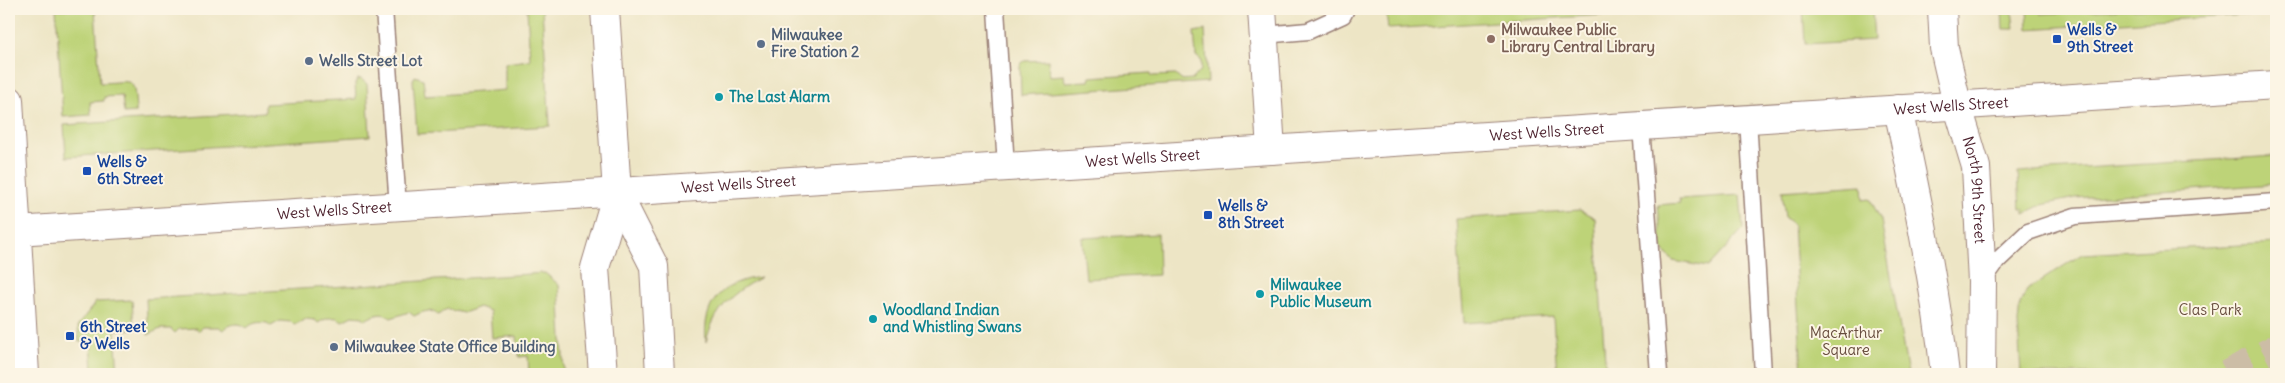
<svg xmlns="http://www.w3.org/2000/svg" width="2285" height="383" font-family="Delius,sans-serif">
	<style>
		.green { fill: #bdd378; stroke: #847952 }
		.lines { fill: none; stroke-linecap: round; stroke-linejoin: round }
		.motorway-tunnel { stroke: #ccbda6; stroke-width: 28; stroke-dasharray: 28 14; stroke-linecap: butt }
		.service-casing { stroke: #9c8278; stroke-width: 19 }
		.minor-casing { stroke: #9c8278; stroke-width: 30 }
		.tertiary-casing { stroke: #9c8278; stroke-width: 30 }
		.primary-casing { stroke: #9c8278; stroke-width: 30 }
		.service { stroke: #fff; stroke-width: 16 }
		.minor { stroke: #fff; stroke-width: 28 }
		.tertiary { stroke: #fff; stroke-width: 28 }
		.primary { stroke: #fff; stroke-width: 28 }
		.education-dot { fill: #8d6e63; stroke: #fcf5e5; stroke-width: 2 }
		.transit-dot { fill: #1a4fb4; stroke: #fcf5e5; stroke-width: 2 }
		.service-dot { fill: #5c6f8a; stroke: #fcf5e5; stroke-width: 2 }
		.culture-dot { fill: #0f9aa8; stroke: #fcf5e5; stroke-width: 2 }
		.labels { text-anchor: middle; stroke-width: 4; stroke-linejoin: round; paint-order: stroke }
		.education-label { font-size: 15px; font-weight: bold; fill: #785e54; stroke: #fcf5e5; text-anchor: start }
		.transit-label { font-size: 15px; font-weight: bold; fill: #164399; stroke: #fcf5e5; text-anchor: start }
		.service-label { font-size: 15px; font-weight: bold; fill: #4e5e75; stroke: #fcf5e5; text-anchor: start }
		.culture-label { font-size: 15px; font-weight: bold; fill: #0d838f; stroke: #fcf5e5; text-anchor: start }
		.street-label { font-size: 15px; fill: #4a1f2b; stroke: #fcf5e5 }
		.park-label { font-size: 15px; fill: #674c3e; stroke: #fcf5e5 }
	</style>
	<rect width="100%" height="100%" fill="#fcf5e5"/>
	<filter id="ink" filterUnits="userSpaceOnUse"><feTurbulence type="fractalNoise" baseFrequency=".02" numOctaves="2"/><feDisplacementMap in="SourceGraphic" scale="10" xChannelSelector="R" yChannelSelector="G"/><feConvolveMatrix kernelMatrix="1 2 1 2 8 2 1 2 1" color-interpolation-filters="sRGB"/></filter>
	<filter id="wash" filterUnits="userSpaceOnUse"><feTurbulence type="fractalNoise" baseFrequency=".0096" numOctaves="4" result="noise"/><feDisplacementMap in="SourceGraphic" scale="20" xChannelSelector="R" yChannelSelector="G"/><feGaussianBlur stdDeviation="1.12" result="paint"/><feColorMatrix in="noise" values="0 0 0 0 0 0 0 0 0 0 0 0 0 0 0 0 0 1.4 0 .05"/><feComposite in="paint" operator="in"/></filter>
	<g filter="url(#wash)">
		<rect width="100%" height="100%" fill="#ede5c5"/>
		<g class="green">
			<path d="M56,9H95L100,83C134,82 134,74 136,112L124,113L122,96L104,97V101L90,102L91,115L63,117Z"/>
			<path d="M527,9H542L550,126L417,134L413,80L415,76L423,79L425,96L505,90V63L530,60Z"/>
			<path d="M1386,9H1695L1388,29Z"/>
			<path d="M1803,9H1872L1874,40L1805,44Z"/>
			<path d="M2002,9H2012L2014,29H2003Z"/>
			<path d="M2027,9H2040L2041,14L2126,9H2276V13L2028,29Z"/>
			<path d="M1205,30L1208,82L1021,95L1020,65L1024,61L1048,60L1049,76L1064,75L1065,82L1089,81L1090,77L1151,73L1152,76L1176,75L1181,80L1193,79L1201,70V60L1196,56L1194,32Z"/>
			<path d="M358,79H361L367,84L370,136L66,157L64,125L265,112V104L356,99L355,83Z"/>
			<path d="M2276,156V184L2075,198L2042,205L2024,214V209H2020L2018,172Z"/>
			<path d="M1862,185L1863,200L1870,199L1881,220L1908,374H1802L1793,224L1785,218L1782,191Z"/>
			<path d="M1740,195L1743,229L1708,267L1673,261L1662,249L1658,205L1680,203L1679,199Z"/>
			<path d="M1580,210L1595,218L1606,374H1557L1553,317L1464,323L1456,219Z"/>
			<path d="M1158,234L1159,275L1086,279L1082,238Z"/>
			<path d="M2276,243V374H2021L2018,323L2020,304L2027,290L2082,254Z"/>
			<path d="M545,273L559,285L564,374H529L528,356L519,357L517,336L492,338L490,311L479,307L463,313L447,309L438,315C430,308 422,312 414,316L409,312L391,318C382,311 374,315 365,320L363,317L352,316L342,321C334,314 325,319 318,323L315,320L306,319L294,325L291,322L280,321L271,326L267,323C259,322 253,322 247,328C239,321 230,324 223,330L219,327H203L199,331L196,328L179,329L175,333L171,329H160L148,335L146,299Z"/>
			<path d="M761,277C732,293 714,309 706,342C702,303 722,281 761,277Z"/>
			<path d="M132,300L134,329L115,330L118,374H80V372L93,370L91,342H79L78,325L96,302Z"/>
		</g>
	</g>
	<g filter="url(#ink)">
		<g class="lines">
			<path class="motorway-tunnel" d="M2227,374L2276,348"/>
			<g class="service-casing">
				<g id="service">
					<path d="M384,9L398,207"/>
					<path d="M996,9L1006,167"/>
					<path d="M1263,35L1308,31L1343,15L1346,9"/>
					<path d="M1748,118L1763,374"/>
					<path d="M1641,126L1659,374"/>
					<path d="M1982,282L1997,261L2028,232L2075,216L2276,202"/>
				</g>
			</g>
			<g class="minor-casing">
				<g id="minor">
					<path d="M1262,9L1271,150"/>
					<path id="s1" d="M1942,9L1944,48L1957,104L1976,167L1982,282L1981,374"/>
					<path d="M1898,109C1917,197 1935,285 1945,374"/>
				</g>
			</g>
			<g class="tertiary-casing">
				<g id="tertiary">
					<path d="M617,193L654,266L660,374"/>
					<path id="s2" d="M16,231L2276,85"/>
					<path d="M603,374L595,268L617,193L605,9"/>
				</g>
			</g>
			<g class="primary-casing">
				<path id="primary" d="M9,100L25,374"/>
			</g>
			<use href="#service" class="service"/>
			<use href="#minor" class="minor"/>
			<use href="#tertiary" class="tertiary"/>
			<use href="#primary" class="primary"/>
		</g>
	</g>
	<circle class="education-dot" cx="1491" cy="39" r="5"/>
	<g class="transit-dot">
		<rect x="2052" y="34" width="10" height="10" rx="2.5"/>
		<rect x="82" y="166" width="10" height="10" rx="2.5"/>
		<rect x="1203" y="210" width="10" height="10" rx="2.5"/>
		<rect x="65" y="331" width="10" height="10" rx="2.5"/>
	</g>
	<g class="service-dot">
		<circle cx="761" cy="44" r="5"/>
		<circle cx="309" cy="61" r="5"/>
		<circle cx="334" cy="347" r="5"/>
	</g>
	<g class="culture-dot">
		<circle cx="719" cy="97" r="5"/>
		<circle cx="1260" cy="294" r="5"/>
		<circle cx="873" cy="319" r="5"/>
	</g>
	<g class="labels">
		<g class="education-label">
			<text x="1501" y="35">Milwaukee Public<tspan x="1501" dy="17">Library Central Library</tspan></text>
		</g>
		<g class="transit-label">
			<text x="2067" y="35">Wells &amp;<tspan x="2067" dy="17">9th Street</tspan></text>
			<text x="97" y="167">Wells &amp;<tspan x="97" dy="17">6th Street</tspan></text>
			<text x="1218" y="211">Wells &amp;<tspan x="1218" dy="17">8th Street</tspan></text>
			<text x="80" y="332">6th Street<tspan x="80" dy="17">&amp; Wells</tspan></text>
		</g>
		<g class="service-label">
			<text x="771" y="40">Milwaukee<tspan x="771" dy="17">Fire Station 2</tspan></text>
			<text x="319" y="66">Wells Street Lot</text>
			<text x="344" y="352">Milwaukee State Office Building</text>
		</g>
		<g class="culture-label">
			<text x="729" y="102">The Last Alarm</text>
			<text x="1270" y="290">Milwaukee<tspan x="1270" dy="17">Public Museum</tspan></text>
			<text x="883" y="315">Woodland Indian<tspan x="883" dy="17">and Whistling Swans</tspan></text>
		</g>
		<g class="street-label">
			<text dy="5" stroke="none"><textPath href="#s2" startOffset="1939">West Wells Street</textPath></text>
			<text dy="5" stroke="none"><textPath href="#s2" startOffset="1534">West Wells Street</textPath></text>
			<text dy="5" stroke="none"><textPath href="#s2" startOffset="1129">West Wells Street</textPath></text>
			<text dy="5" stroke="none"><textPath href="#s2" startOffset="724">West Wells Street</textPath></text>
			<text dy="5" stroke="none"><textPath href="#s1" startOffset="185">North 9th Street</textPath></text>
			<text dy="5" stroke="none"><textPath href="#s2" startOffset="319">West Wells Street</textPath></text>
		</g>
		<g class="park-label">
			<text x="2210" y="315">Clas Park</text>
			<text x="1846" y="338">MacArthur<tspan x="1846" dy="17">Square</tspan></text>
		</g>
	</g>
	<rect width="2285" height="383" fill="none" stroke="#fcf5e5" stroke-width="30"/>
</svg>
